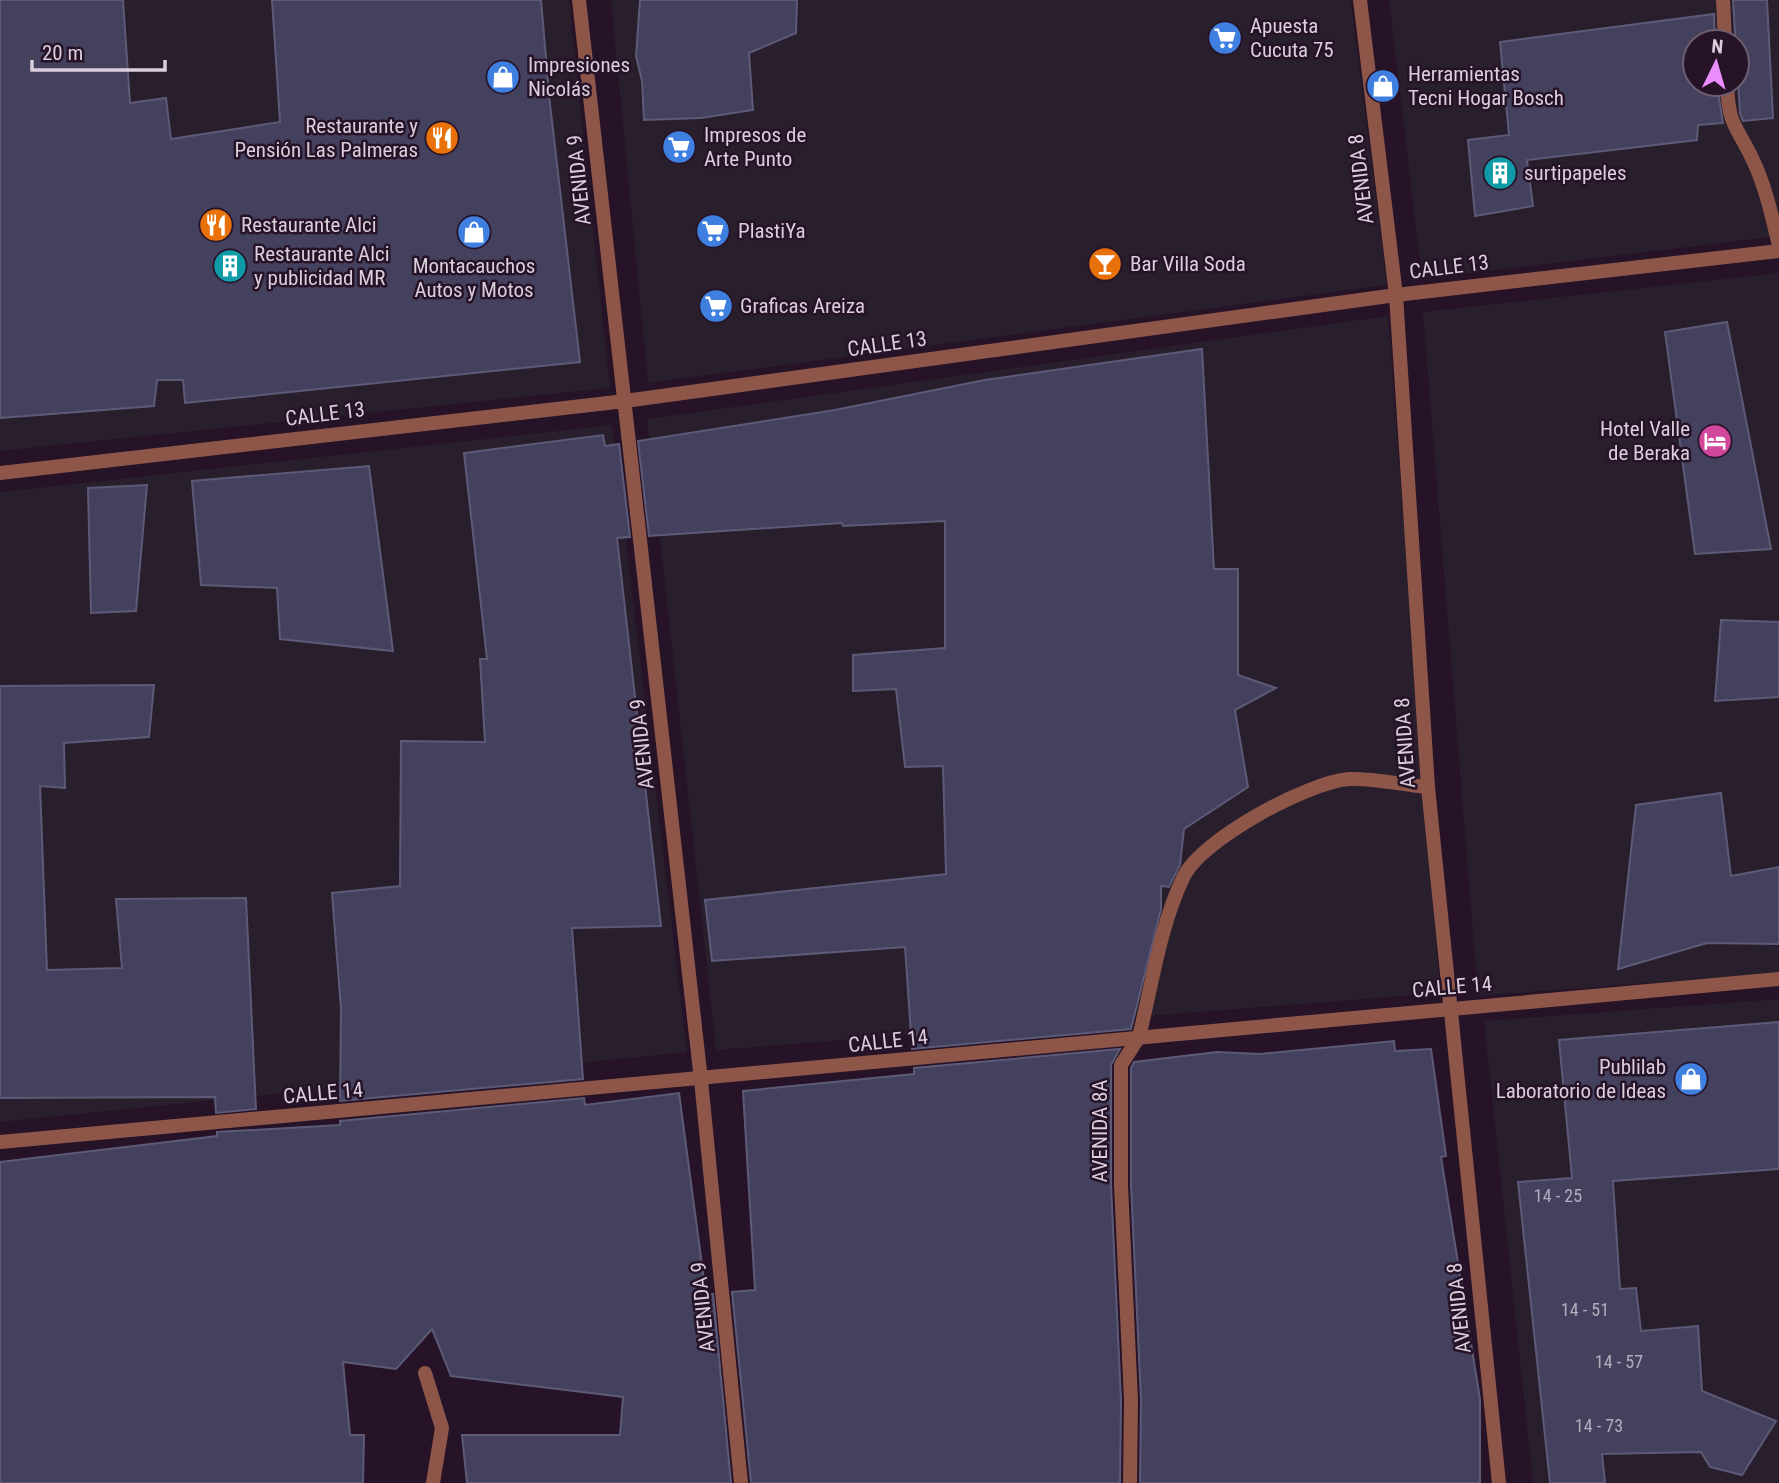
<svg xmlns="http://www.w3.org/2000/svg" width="1779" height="1483" font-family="'Roboto Condensed',sans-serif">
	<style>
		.commercial { fill: #281e2c; fill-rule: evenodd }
		.building { fill: #44415e; stroke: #5d5a78; stroke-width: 2 }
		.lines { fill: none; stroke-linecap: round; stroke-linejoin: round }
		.lane { stroke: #8d5649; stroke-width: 14 }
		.street { stroke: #8d5649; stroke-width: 14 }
		.labels { text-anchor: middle; stroke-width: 5; stroke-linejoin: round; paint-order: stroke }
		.number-label { font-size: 18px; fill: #b5abbc }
		.poi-label { font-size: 21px; fill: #dbcedc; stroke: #261328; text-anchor: start }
		.street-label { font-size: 21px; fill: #dbcedc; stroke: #261328 }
	</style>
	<rect width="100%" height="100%" fill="#261328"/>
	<g class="commercial">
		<path d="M0,0H569L610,388L0,451Z"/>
		<path d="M611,0H1351L1387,285L648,383Z"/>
		<path d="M1389,0H1779V236L1422,279ZM1695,42H1737V84H1695Z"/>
		<path d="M1779,273V973L1478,996L1423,312Z"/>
		<path d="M1388,316L1440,993L716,1050L647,419Z"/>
		<path d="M612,425L687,1052L0,1122V492Z"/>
		<path d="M1779,999V1483H1533L1484,1021Z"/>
	</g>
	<g class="building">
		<path d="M0,0H123L130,103L166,98L171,139L280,122L272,0H541L550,104L580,362L185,403L183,380H157L154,406L0,418Z"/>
		<path d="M640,0H797L796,33L749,53L753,110L701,118L644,120L642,81L636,56Z"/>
		<path d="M1733,0H1767L1773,118L1743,121L1740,113Z"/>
		<path d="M1714,14L1715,42H1695V84H1717L1723,123L1698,125L1697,140L1527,160L1533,206L1475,216L1468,140L1509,135L1500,42Z"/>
		<path d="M1727,322L1771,549L1695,554L1665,332Z"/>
		<path d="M1202,349L1214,569H1238V675L1276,688L1235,710L1248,787L1184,829L1180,865L1169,887L1161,886V909L1131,1029L912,1049L905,947L712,961L705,900L946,874L943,766L905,767L896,689L853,691V655L945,648V521L843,526L842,523L649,536L638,441L835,410L985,380Z"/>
		<path d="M603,435L605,446L619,444L630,537L617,538L661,926L572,928L583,1079L340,1101L341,1009L332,893L400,886L401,741L485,742L480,659H487L464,453Z"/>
		<path d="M369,466L393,651L280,639L277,588L201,585L192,481Z"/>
		<path d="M147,485L136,611L91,613L88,488Z"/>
		<path d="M1721,620L1779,622V697L1715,701Z"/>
		<path d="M154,685L149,737L64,743L65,788L40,786L47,970L122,968L116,899L246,898L256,1109L216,1113L215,1097L0,1098V686Z"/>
		<path d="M1721,793L1731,876L1779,867V944L1707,943L1618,969L1636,805Z"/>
		<path d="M1779,1022V1169L1613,1181L1620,1289L1636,1288L1641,1331L1698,1326L1702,1391L1776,1421L1742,1475L1710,1467L1701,1452L1602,1454L1605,1483H1550L1518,1182L1572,1178L1559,1040Z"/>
		<path d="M1394,1041L1395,1051L1431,1049L1446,1156L1441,1157L1480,1399V1483H1140L1141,1400L1131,1185V1068L1134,1062L1217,1052L1260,1054Z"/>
		<path d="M1120,1049L1111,1065V1185L1121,1400L1120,1483H751L732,1292L755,1290L743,1091L914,1074V1068Z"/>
		<path d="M679,1093L706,1295L713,1294L731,1483H467L462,1435H620L623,1397L451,1376L432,1329L396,1369L343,1362L350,1435H364L363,1483H0V1162L217,1136V1132L340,1125V1121L584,1098L585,1105Z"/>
	</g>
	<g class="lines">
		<g class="lane">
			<path d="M1723,0L1725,42"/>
			<path d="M1727,84C1729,125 1734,122 1751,156C1765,184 1772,216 1779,246"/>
			<path d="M1139,1037C1152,985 1160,926 1183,878C1200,840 1308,782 1349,779C1374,778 1403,785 1428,787"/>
		</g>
		<g class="street">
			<path d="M579,0L701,1080L741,1483"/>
			<path d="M1360,0L1396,295L1428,787L1499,1483"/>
			<path d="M0,473L625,401L1396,295L1779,251"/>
			<path d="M0,1142L1779,979"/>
			<path d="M425,1373L442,1428L433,1483"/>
			<path d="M1130,1483L1131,1400L1121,1185V1065L1139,1037"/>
		</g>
	</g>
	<defs>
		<g id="supermarket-disc" transform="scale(1.75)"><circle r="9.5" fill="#3f7fe0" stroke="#261328"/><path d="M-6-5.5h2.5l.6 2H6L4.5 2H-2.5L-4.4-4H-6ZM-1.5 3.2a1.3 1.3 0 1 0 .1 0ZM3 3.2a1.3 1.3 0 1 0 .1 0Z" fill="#fff"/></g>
		<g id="shop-disc" transform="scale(1.75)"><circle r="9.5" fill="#3f7fe0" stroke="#261328"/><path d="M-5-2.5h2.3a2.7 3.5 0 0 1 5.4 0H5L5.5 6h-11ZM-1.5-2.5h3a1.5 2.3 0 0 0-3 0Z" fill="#fff"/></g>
		<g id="restaurant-disc" transform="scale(1.75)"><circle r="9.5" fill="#e8710a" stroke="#261328"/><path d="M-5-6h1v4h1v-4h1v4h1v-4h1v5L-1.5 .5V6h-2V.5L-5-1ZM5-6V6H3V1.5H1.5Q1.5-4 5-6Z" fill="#fff"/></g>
		<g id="building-disc" transform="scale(1.75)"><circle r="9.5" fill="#0f9aa8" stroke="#261328"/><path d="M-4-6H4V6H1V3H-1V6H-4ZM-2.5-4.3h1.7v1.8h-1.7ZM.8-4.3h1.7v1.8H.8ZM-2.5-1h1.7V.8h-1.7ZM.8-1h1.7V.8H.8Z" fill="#fff"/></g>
		<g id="bar-disc" transform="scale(1.75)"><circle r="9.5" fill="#e8710a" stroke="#261328"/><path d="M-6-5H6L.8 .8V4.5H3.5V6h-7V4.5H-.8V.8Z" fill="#fff"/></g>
		<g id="hotel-disc" transform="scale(1.75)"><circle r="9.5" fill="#d1479c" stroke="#261328"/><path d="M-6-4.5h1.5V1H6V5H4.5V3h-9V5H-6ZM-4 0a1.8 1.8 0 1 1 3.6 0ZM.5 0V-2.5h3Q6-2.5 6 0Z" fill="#fff"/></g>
	</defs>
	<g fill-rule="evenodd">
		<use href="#supermarket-disc" x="1225" y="38"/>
		<use href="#shop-disc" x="503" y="77"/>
		<use href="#shop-disc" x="1383" y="86"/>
		<use href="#restaurant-disc" x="442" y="138"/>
		<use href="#supermarket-disc" x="679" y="147"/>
		<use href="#building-disc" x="1500" y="173"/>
		<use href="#restaurant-disc" x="216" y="225"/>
		<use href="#supermarket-disc" x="713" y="231"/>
		<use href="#shop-disc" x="474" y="232"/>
		<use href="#bar-disc" x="1105" y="264"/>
		<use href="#building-disc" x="230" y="266"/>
		<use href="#supermarket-disc" x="716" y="306"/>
		<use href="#hotel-disc" x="1715" y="441"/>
		<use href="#shop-disc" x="1691" y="1079"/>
	</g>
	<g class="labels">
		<g class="number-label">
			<text x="1558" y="1202">14 - 25</text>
			<text x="1585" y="1316">14 - 51</text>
			<text x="1619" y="1368">14 - 57</text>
			<text x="1599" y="1432">14 - 73</text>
		</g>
		<g class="poi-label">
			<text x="1250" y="33">Apuesta<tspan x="1250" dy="24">Cucuta 75</tspan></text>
			<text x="528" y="72">Impresiones<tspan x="528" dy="24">Nicolás</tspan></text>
			<text x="1408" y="81">Herramientas<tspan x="1408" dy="24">Tecni Hogar Bosch</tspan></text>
			<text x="418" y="133" text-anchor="end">Restaurante y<tspan x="418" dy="24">Pensión Las Palmeras</tspan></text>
			<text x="704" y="142">Impresos de<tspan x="704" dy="24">Arte Punto</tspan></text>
			<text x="1524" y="180">surtipapeles</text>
			<text x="241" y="232">Restaurante Alci</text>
			<text x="738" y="238">PlastiYa</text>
			<text x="254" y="261">Restaurante Alci<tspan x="254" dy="24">y publicidad MR</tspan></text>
			<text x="1130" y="271">Bar Villa Soda</text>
			<text x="474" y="273" text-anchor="middle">Montacauchos<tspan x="474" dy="24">Autos y Motos</tspan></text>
			<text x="740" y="313">Graficas Areiza</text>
			<text x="1690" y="436" text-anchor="end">Hotel Valle<tspan x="1690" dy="24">de Beraka</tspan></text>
			<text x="1666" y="1074" text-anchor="end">Publilab<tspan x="1666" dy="24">Laboratorio de Ideas</tspan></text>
		</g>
		<g class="street-label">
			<text transform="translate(1361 179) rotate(-97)" y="7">AVENIDA 8</text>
			<text transform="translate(579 180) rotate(-96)" y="7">AVENIDA 9</text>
			<text transform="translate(1449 267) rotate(-7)" y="7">CALLE 13</text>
			<text transform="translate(887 344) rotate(-8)" y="7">CALLE 13</text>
			<text transform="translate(325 414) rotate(-7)" y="7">CALLE 13</text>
			<text transform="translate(1405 743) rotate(-94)" y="7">AVENIDA 8</text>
			<text transform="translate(642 744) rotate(-96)" y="7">AVENIDA 9</text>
			<text transform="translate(1452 987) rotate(-5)" y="7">CALLE 14</text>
			<text transform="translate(888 1041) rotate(-6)" y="7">CALLE 14</text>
			<text transform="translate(323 1093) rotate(-5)" y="7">CALLE 14</text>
			<text transform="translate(1100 1131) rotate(-90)" y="7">AVENIDA 8A</text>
			<text transform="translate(703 1307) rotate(-96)" y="7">AVENIDA 9</text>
			<text transform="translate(1459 1308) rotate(-96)" y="7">AVENIDA 8</text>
		</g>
	</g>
	<g transform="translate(1716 63) rotate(5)"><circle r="33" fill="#261328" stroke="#6e5e70" stroke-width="2"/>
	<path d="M0-5L12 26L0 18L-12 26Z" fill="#ea8dfd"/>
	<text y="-10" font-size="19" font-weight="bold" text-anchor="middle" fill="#dbcedc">N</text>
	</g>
	<path d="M32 60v10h133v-10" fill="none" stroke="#dbcedc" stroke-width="3.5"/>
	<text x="42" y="60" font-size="21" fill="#dbcedc" stroke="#261328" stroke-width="5" paint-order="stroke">20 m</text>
</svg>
